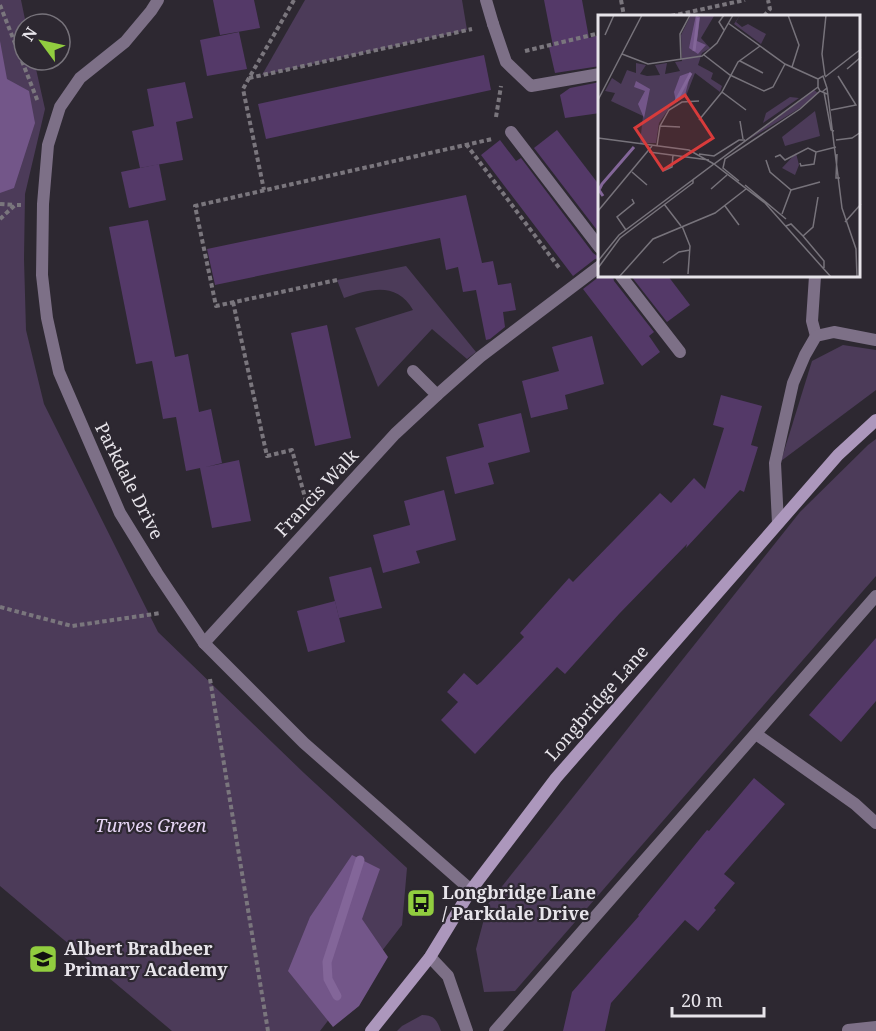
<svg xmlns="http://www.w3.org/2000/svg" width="876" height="1031" font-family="'Noto Serif',serif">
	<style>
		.green { fill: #4c3b59 }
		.forest { fill: #735689 }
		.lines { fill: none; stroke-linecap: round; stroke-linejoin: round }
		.stream { stroke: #836699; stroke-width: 9 }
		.building { fill: #543968 }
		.path { stroke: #7a767d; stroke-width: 4; stroke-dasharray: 4.5 3; stroke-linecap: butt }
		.lane { stroke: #7d7087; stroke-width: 12 }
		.street { stroke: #7d7087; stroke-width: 12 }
		.secondary { stroke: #ac97bc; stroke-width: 12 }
		.labels { text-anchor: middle; stroke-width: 4.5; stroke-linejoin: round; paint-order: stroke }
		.street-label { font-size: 18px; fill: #e7e4ea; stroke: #2d2831 }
		.park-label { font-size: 18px; font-style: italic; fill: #e7d6f6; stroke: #2d2831 }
		.poi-label { font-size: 18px; font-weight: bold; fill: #e7e4ea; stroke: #2d2831; text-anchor: start }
		.inset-river { fill: none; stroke: #836699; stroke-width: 3 }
		.inset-road { fill: none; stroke: #77737b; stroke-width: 1.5 }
		.view { fill: #d83b3b; fill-opacity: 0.15; stroke: #d83b3b; stroke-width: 3 }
		.inset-edge { fill: none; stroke: #e7e4ea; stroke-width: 3 }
	</style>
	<rect width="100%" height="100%" fill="#2d2831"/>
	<g class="green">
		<path d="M0,0H21L26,24H24V60H34L45,109L25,194L24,259L26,330L44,404L158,632L304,773L407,868L402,925L320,1031H172L0,886Z"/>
		<path d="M305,0H462L467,30L262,75Z"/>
		<path d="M406,266L476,352L467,359L432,329L378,387L355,328L413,310C397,281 369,289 344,298L337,280Z"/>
		<path d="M843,345L876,350V390L781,461L812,361Z"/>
		<path d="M876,439V576L515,991L484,992L476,949L488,904L800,512L868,445Z"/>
		<path d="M422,1015C434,1015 437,1020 441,1031H397L402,1026Z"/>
	</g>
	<g class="forest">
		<path d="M0,41L7,79L29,91L35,123L14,188L0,193Z"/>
		<path d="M352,855L380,869L362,919L388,957L359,1006L333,1027L288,971L310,917Z"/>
	</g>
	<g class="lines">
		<path class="stream" d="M337,996L328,979L327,962L360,860"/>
	</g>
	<g class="building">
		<path d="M213,0H254L260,28L220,35Z"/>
		<path d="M544,0H582L589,38L600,35V66L555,73L549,47L553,46Z"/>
		<path d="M239,32L247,69L207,76L200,40Z"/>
		<path d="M484,55L491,90L266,139L258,104Z"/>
		<path d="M185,82L193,118L176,122L183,160L140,168L132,131L154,126L147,89Z"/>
		<path d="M600,82V113L565,118L560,95L570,88Z"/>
		<path d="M557,130L600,186V234L534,148Z"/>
		<path d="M500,140L516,161L521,158L593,253L600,258L595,259L573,276L481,155Z"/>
		<path d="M159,164L166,200L129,208L121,172Z"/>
		<path d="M466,195L482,263L493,261L498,285L511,283L516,310L503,312L505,327L490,339L486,340L476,290L463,292L458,267L446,270L440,238L215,285L207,249Z"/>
		<path d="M148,220L175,357L188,354L199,412L211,409L222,463L206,467L239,460L251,521L212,528L200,468L186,471L176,417L163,419L152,361L136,364L109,227Z"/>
		<path d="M600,276H613L614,281L654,332L649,336L660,352L642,366L583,289Z"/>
		<path d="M631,276H668L690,305L667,322Z"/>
		<path d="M327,325L351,438L315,446L291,333Z"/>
		<path d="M592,336L604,384L565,395L568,409L531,418L522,381L559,371L552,347Z"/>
		<path d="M721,395L762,406L751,445L758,447L744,492L740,490L686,548L687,544L619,614L565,674L557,667L475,754L441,720L458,702L447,692L464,673L477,685L481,682L524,637L520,633L569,578L573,582L660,493L671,503L694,478L705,489L724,428L713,425Z"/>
		<path d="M521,413L530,452L488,463L494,484L455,494L446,457L484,447L478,424Z"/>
		<path d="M444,490L456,540L416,551L420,563L383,573L373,535L410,525L404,501Z"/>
		<path d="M371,567L382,608L339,618L329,577Z"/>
		<path d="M335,601L345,642L308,652L297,611Z"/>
		<path d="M876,638V701L841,742L809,715Z"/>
		<path d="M754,778L785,804L724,874L735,883L714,908L716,910L698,931L685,920L611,1003L605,1031H563L572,992L639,916L638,915L707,830L709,831Z"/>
	</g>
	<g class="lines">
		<g class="path">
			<path d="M294,0L249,78L472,29"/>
			<path d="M621,0L624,16"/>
			<path d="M0,5L38,102"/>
			<path d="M671,16L745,0"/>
			<path d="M764,16L770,9L768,0"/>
			<path d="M525,51L600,33"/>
			<path d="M249,78L243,89L264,190"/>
			<path d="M496,117L501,86"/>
			<path d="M466,144L560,269"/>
			<path d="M0,204L15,205"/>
			<path d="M0,219L15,205H21"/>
			<path d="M337,280L216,306L195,206L492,139"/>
			<path d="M233,302L267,456L292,450L306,501"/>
			<path d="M0,607L72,626L161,613"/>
			<path d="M210,679L268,1031"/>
		</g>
		<g class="lane">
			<path d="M493,24L506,62L531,86L600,74"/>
			<path d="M511,132L600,248"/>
			<path d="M621,276L680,352"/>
			<path d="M437,395L480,357L600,266"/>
		</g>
		<g class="street">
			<path d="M158,0L151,11L125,42L80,78L60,107L48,145L43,204L42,275L47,318L59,372L120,513L157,573L204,643L304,743L471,890"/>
			<path d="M486,0L493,24"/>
			<path d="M815,276L812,321L816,336"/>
			<path d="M778,523L775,463L793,383L805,355L816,336L834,332L876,340"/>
			<path d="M204,643L395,434L437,395L413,371"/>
			<path d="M756,734L855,804L876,823"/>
			<path d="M430,957L448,976L467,1031"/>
			<path d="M848,1030L876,1027"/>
			<path d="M495,1031L876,596"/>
		</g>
		<path class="secondary" d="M371,1031L430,957L471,890L556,778L838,455L876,420"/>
	</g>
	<defs>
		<g id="bus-square" transform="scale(1.5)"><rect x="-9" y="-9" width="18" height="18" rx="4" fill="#91cd3f" stroke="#2d2831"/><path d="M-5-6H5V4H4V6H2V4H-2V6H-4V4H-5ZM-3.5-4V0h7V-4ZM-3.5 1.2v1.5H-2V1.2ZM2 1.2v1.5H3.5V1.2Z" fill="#111"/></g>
		<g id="school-square" transform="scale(1.5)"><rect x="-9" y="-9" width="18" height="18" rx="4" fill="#91cd3f" stroke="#2d2831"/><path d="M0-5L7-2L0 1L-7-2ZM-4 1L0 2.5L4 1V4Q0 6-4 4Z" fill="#111"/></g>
	</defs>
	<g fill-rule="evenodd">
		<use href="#bus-square" x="421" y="903"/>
		<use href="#school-square" x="43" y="959"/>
	</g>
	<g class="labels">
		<g class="street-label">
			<text transform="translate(129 481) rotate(63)" y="6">Parkdale Drive</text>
			<text transform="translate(317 493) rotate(-47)" y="6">Francis Walk</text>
			<text transform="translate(597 703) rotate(-49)" y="6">Longbridge Lane</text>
		</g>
		<g class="park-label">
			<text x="151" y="832">Turves Green</text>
		</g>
		<g class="poi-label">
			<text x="442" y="899">Longbridge Lane<tspan x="442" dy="21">/ Parkdale Drive</tspan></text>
			<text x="64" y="955">Albert Bradbeer<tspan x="64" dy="21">Primary Academy</tspan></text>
		</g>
	</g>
	<g transform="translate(598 15)">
		<rect width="262" height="262" fill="#2d2831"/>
		<path d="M93,0L116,1L103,23L112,33L104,38L100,50L115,58L113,64L124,71L122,77L97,58L88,81L72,92L61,108L58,128H42L45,101L13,86L17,78L7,76L14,63L23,69L29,55L38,58V48L48,50L42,59L49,61L62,60L57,50L69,48L67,59L82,56L77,47L84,46L83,20ZM142,0L138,7L144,12L150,9L168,19L163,29L136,9ZM216,75L220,78L202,93L150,125ZM192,82L201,83L165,108L168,98ZM217,96L222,121L187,131L184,122ZM198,138L201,150L197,160L184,153Z" fill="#4c3b59"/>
		<path d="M98,0L102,2L99,26L108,30L100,39L91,33ZM93,57L87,80L78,87L76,77L82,61ZM38,66L52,74L46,103L40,89L47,76L36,72Z" fill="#735689"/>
		<path class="inset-river" d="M96,36L100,3M78,86L93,58M5,181L1,175L4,169L36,132"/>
		<path class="inset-road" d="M126,0L121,7L126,15M190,0L201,30L194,52M130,8L187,49L220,64M7,20L16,0M24,39L50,49L104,41L119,28L135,0M106,40L132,60L166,76L175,72L187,49M83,45L82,19L92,0M142,46L165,58M249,54L263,42M227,61L224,39L228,0M227,62L263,34M229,73L244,193L258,234L259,262M224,77L229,73L225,61L220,64V72L222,76L229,79M226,77L233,115L236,116M0,85L44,0M148,95L124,77L140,47L162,31M233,95L258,90L240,61M101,105L124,77M142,106L145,124M62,111L82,112M0,123L91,135L116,149L220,72M238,125L254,123L263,117M59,131L62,111L71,95L84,87L101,86M51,137L111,145M101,139L116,141L141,125H147M239,139L238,163H242M177,142L182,140L187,145L210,133L218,137M168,145L172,157L193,175L184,199M202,148L203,151L216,149L218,137L238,132M65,156L74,152L75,140M34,157L49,170M141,166L125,153L127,144L202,94L222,76M147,170L188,204M113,174L129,160M193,175L222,167M66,189L83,211M127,191L141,210M0,196L54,131M247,207L263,189M84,211L92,231L90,259M188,211L193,209L205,221L226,246V253M28,215L19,202L36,188L34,184M205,221L215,212L220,182M0,246L21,220L116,149L167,188L233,262M65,248L81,237L92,235M0,253L22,223L95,168V165M21,262L55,224L117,198L148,174"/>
		<path class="view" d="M87,80L115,123L65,155L37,113Z"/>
		<rect width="262" height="262" class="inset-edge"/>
	</g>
	<g transform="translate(42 42) rotate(303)"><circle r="28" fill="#2d2831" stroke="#77737b" stroke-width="1.5"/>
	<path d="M0-4.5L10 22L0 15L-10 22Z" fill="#91cd3f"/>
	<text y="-9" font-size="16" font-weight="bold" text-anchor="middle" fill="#e7e4ea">N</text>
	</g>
	<path d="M672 1007v9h92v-9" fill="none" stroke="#e7e4ea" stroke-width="3"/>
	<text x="681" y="1007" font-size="18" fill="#e7e4ea" stroke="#2d2831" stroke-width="4.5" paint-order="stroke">20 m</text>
</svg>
